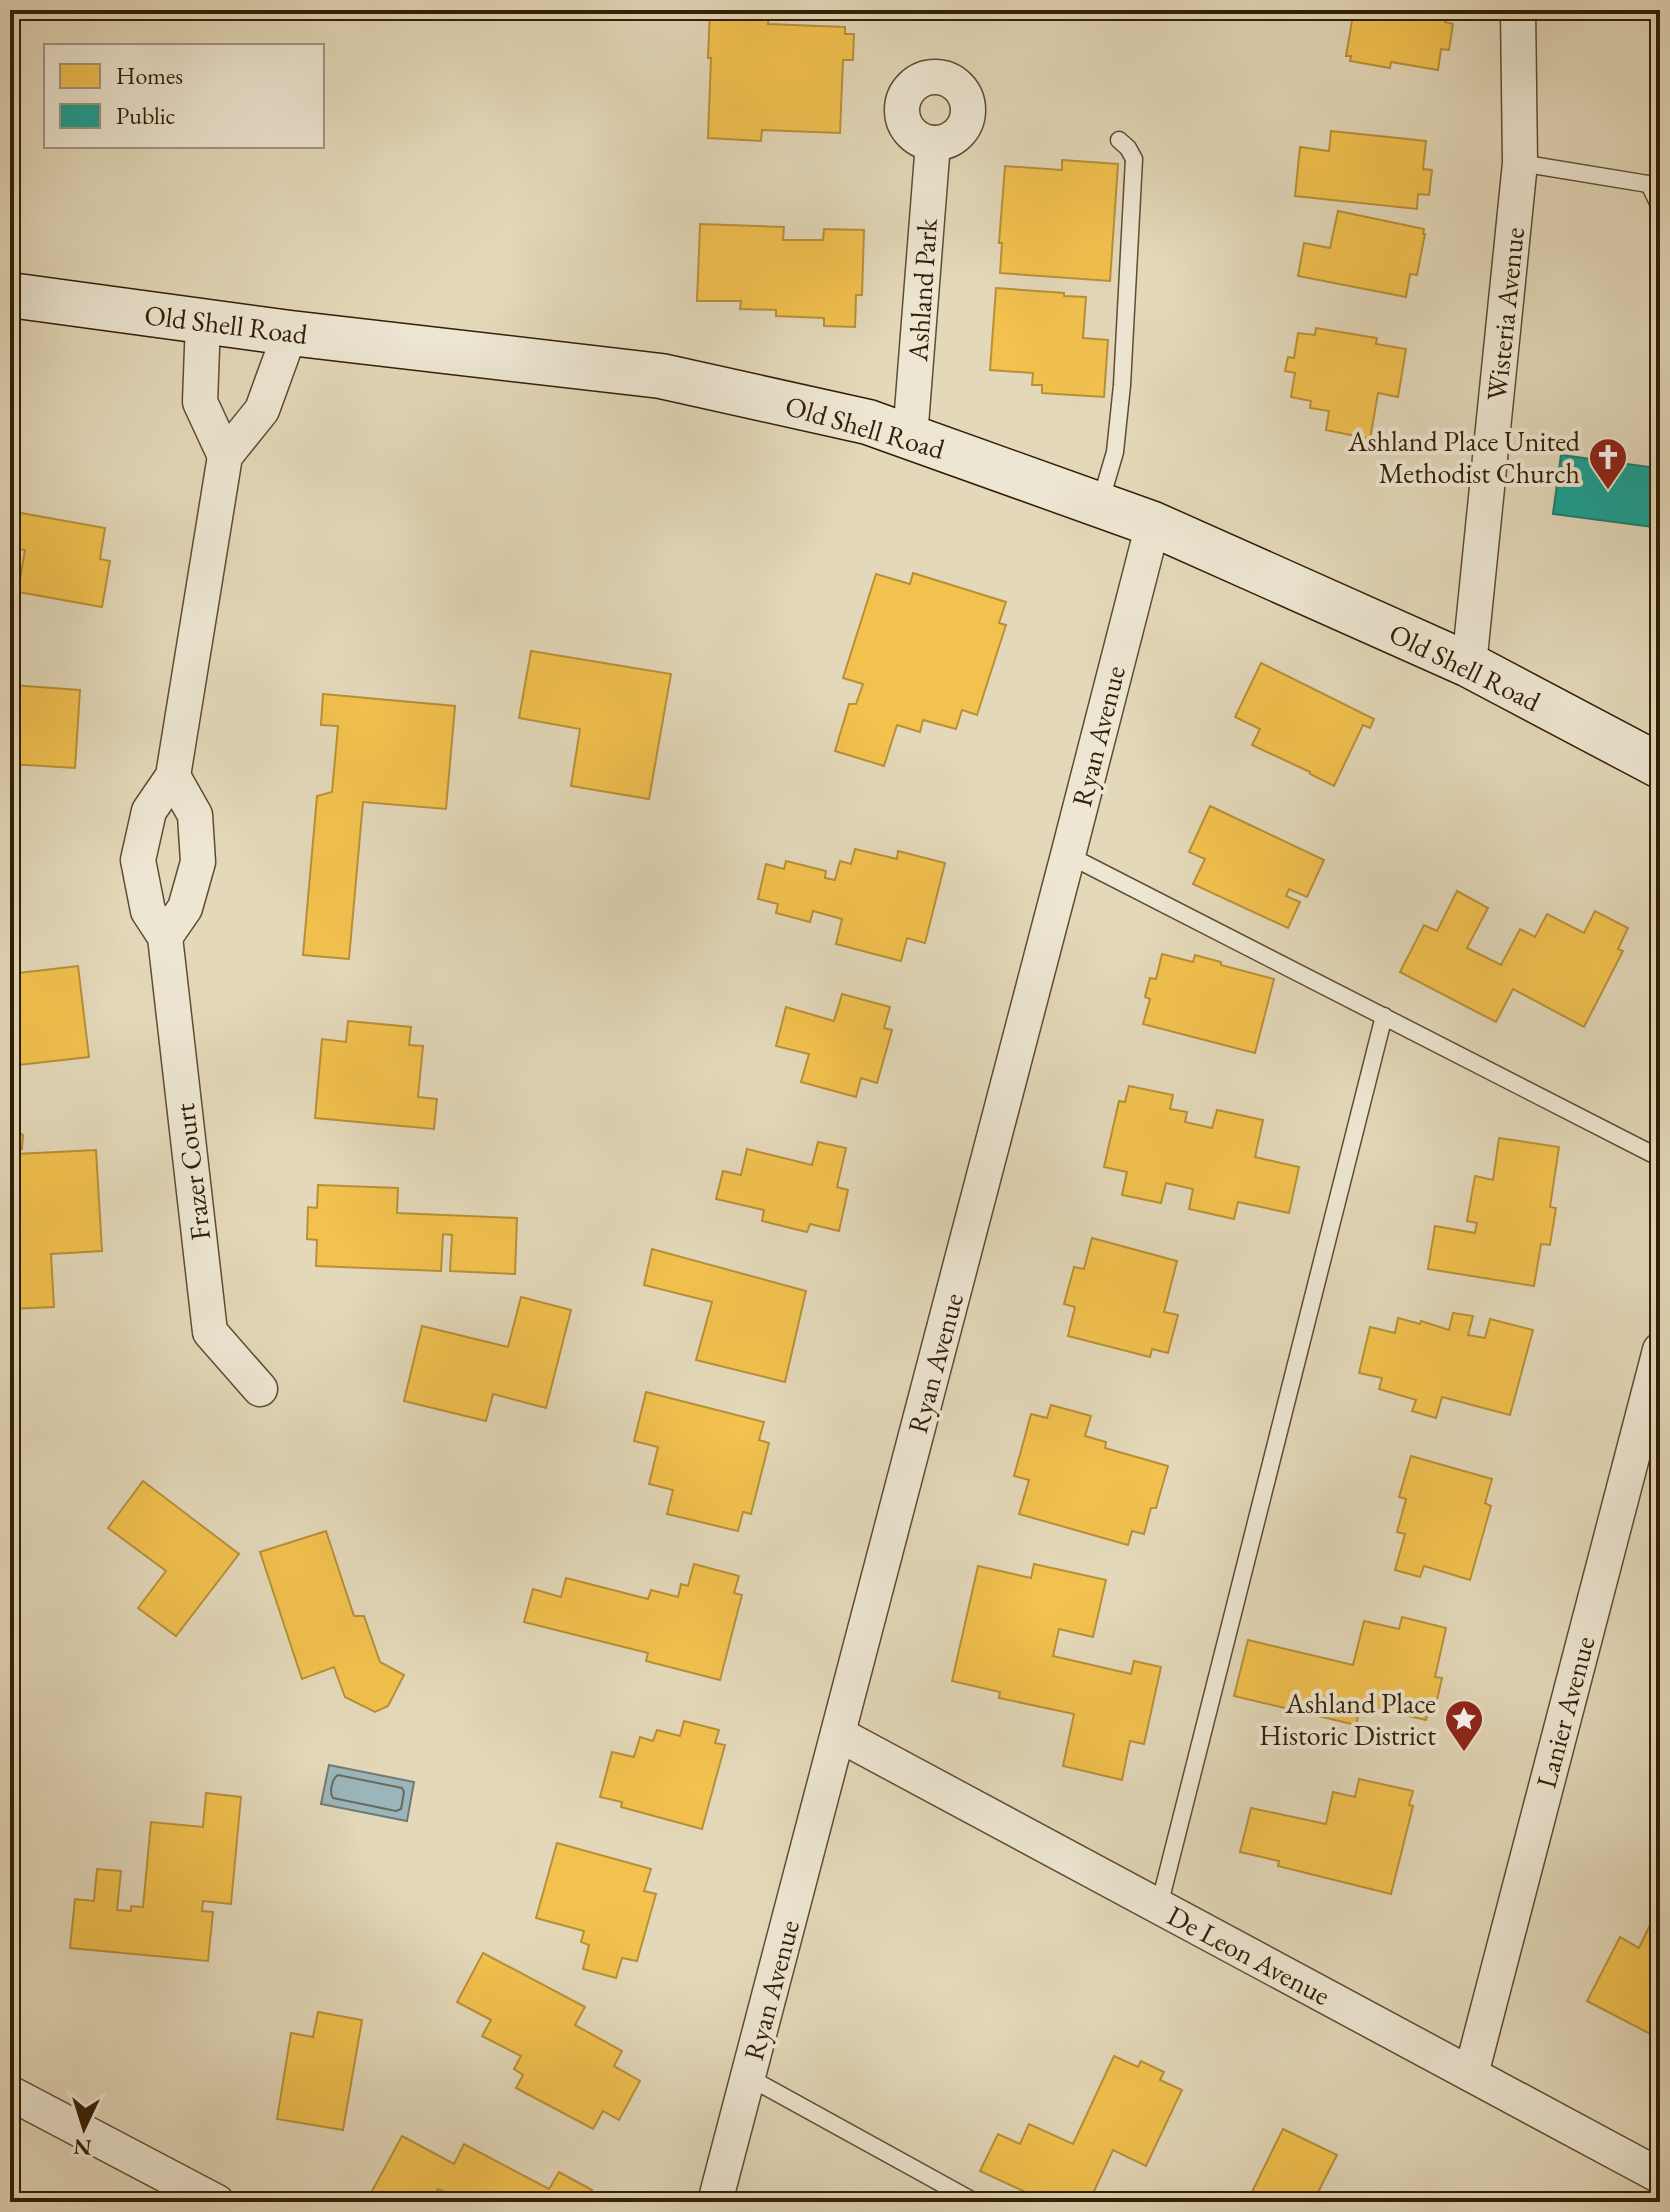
<svg xmlns="http://www.w3.org/2000/svg" width="1670" height="2212" font-family="'EB Garamond',serif">
	<style>
		.water { fill: #9bb6bb; stroke: #717a72; stroke-width: 2 }
		.homes { fill: #f2c14e; stroke: #b89038; stroke-width: 2 }
		.public { fill: #17a398; stroke: #1f7b6c; stroke-width: 2 }
		.lines { fill: none; stroke-linecap: round; stroke-linejoin: round }
		.shore { stroke: #666a60; stroke-width: 2 }
		.lane-casing { stroke: #5e4d31; stroke-width: 19 }
		.street-casing { stroke: #5e4d31; stroke-width: 37 }
		.secondary-casing { stroke: #321f04; stroke-width: 47 }
		.lane { stroke: #ede6d2; stroke-width: 16 }
		.street { stroke: #ede6d2; stroke-width: 34 }
		.secondary { stroke: #ede6d2; stroke-width: 44 }
		.labels { text-anchor: middle; stroke-width: 8; stroke-linejoin: round; paint-order: stroke }
		.street-label { font-size: 28px; fill: #321f04; stroke: #ede6d2 }
		.poi-label { font-size: 28px; fill: #321f04; stroke: #ede6d2; text-anchor: end }
	</style>
	<rect width="100%" height="100%" fill="#e3d8b9"/>
	<filter id="stains"><feTurbulence type="fractalNoise" baseFrequency=".0025" numOctaves="4"/><feColorMatrix values="0 0 0 0 .2 0 0 0 0 .09 0 0 0 0 .02 0 0 0 .5 -.17"/></filter>
	<radialGradient id="worn" r=".72"><stop offset=".6" stop-color="#630" stop-opacity="0"/><stop offset="1" stop-color="#630" stop-opacity=".3"/></radialGradient>
	<path class="water" d="M329,1765L414,1782L407,1821L321,1804Z"/>
	<g class="homes">
		<path d="M710,10L769,13L768,24L845,27V34H854L853,60H843L840,133L762,130L761,141L708,138L711,58H708Z"/>
		<path d="M1318,10H1447L1445,22L1453,24L1449,50L1441,49L1438,70L1391,62L1390,68L1350,61L1351,56H1346L1353,15Z"/>
		<path d="M1331,131L1426,141L1423,169L1432,170L1429,195L1418,194L1417,209L1295,196L1300,147L1329,151Z"/>
		<path d="M1062,160L1118,164L1110,281L1000,273L1002,243H999L1005,166L1062,170Z"/>
		<path d="M1338,211L1424,229L1423,234H1425L1417,275L1410,274L1406,297L1298,276L1304,243L1330,248Z"/>
		<path d="M700,224L784,227L783,240H823L824,229L864,230L862,295H856L855,327L824,326V318L776,316V310L740,309L741,301H697Z"/>
		<path d="M996,288L1064,293V296L1086,297L1083,338L1108,340L1104,397L1042,393V385H1032L1033,373L990,370Z"/>
		<path d="M1316,328L1377,338L1376,344L1406,349L1398,397L1378,393L1370,439L1326,430L1329,411L1310,408L1311,401L1291,397L1295,373L1285,371L1288,357L1294,358L1298,333L1315,335Z"/>
		<path d="M10,511L105,528L100,559L110,561L102,607L18,592L25,550L10,547Z"/>
		<path d="M913,573L1006,602L999,623L1006,625L977,715L962,710L956,729L923,720L920,732L897,725L884,766L835,751L849,704H856L863,684L843,678L876,574L910,584Z"/>
		<path d="M531,651L671,674L649,799L571,786L580,729L519,718Z"/>
		<path d="M1261,663L1374,719L1370,728L1363,725L1334,786L1310,774V772L1252,745L1260,729L1235,717Z"/>
		<path d="M11,685L80,690L75,768L10,764Z"/>
		<path d="M323,694L455,706L446,809L363,802L349,959L303,955L317,796L332,792L338,726L321,725Z"/>
		<path d="M1210,806L1324,860L1307,897L1289,889L1286,896L1300,902L1288,928L1193,884L1205,859L1189,852Z"/>
		<path d="M855,849L897,859L898,851L945,863L925,943L907,938L901,961L836,944L842,919L813,911L810,922L776,913L778,904L758,899L766,864L784,869L786,861L826,871L825,878L835,880L840,861L851,864Z"/>
		<path d="M1457,891L1488,908L1467,948L1501,965L1520,929L1535,937L1547,914L1584,933L1595,911L1628,928L1618,949L1623,951L1584,1027L1513,989L1496,1022L1400,972L1424,925L1437,931Z"/>
		<path d="M1162,954L1193,962L1195,955L1221,962V965L1274,979L1255,1053L1143,1024L1150,999L1145,997L1150,978L1156,979Z"/>
		<path d="M78,966L89,1057L10,1066V974Z"/>
		<path d="M842,994L890,1007L884,1028L892,1030L877,1083L861,1078L856,1097L801,1082L809,1054L776,1046L786,1007L834,1021Z"/>
		<path d="M348,1021L411,1027L409,1045L423,1046L418,1097L437,1099L434,1129L315,1118L322,1039L346,1042Z"/>
		<path d="M1129,1086L1173,1095L1170,1109L1187,1112L1185,1122L1212,1128L1217,1110L1263,1120L1255,1157L1299,1167L1289,1213L1238,1202L1234,1219L1189,1209L1193,1189L1166,1183L1161,1203L1122,1195L1127,1172L1104,1167L1119,1101L1125,1102Z"/>
		<path d="M10,1128L23,1135L22,1149L15,1154L96,1150L102,1251L51,1254L54,1307L10,1309Z"/>
		<path d="M1499,1138L1559,1147L1550,1207L1556,1208L1550,1245L1541,1244L1534,1286L1428,1269L1435,1226L1475,1233L1477,1223L1467,1221L1475,1176L1493,1180Z"/>
		<path d="M818,1142L846,1148L837,1187L848,1190L839,1231L810,1224L807,1232L762,1221L764,1210L716,1199L723,1171L741,1175L747,1149L812,1165Z"/>
		<path d="M318,1185L398,1188L397,1213L517,1218L515,1274L450,1271L452,1235L443,1234L441,1271L316,1266L317,1240L307,1239L308,1207L317,1208Z"/>
		<path d="M1092,1238L1177,1261L1164,1312L1178,1315L1168,1353L1152,1349L1150,1357L1068,1336L1075,1307L1064,1304L1074,1267L1084,1269Z"/>
		<path d="M652,1249L806,1291L785,1382L696,1360L712,1302L644,1285Z"/>
		<path d="M521,1297L571,1310L546,1408L493,1394L486,1421L404,1401L422,1326L508,1347Z"/>
		<path d="M1453,1313L1473,1316L1468,1335L1485,1338L1490,1319L1533,1330L1510,1415L1442,1397L1436,1418L1412,1411L1416,1400L1379,1389L1382,1378L1359,1373L1370,1327L1395,1333L1398,1318L1420,1324L1421,1321L1449,1330Z"/>
		<path d="M646,1392L764,1422L759,1440L769,1443L751,1514L743,1512L738,1531L667,1514L673,1490L649,1484L658,1447L634,1441Z"/>
		<path d="M1051,1405L1091,1416L1085,1436L1106,1442L1105,1448L1168,1466L1156,1508H1151L1144,1534L1132,1531L1128,1545L1019,1514L1029,1480L1014,1476L1031,1414L1047,1418Z"/>
		<path d="M1411,1456L1492,1479L1485,1503L1491,1506L1470,1580L1424,1566L1420,1577L1395,1570L1405,1534L1397,1532L1406,1499L1399,1497Z"/>
		<path d="M143,1481L239,1554L176,1636L138,1608L166,1571L108,1528Z"/>
		<path d="M326,1531L354,1616H364L380,1662L404,1675L388,1706L375,1712L345,1697L334,1667L302,1679L260,1552Z"/>
		<path d="M694,1564L739,1576L734,1593L742,1595L720,1680L646,1661L648,1653L524,1622L533,1589L561,1597L566,1578L648,1599L651,1590L678,1597L681,1584L688,1586Z"/>
		<path d="M1034,1564L1106,1580L1093,1637L1059,1629L1053,1656L1131,1674L1134,1661L1161,1667L1144,1744L1130,1741L1122,1780L1063,1766L1074,1714L999,1698L1000,1692L952,1681L978,1566L1031,1578Z"/>
		<path d="M1402,1617L1446,1628L1435,1677L1442,1678L1434,1713L1428,1711L1426,1720L1361,1705L1356,1725L1234,1696L1248,1640L1353,1665L1364,1621L1399,1629Z"/>
		<path d="M684,1721L719,1730L715,1743L725,1745L702,1829L621,1807L622,1802L600,1797L612,1752L634,1757L640,1737L653,1741L657,1730L680,1736Z"/>
		<path d="M1359,1779L1413,1791L1409,1805L1413,1806L1391,1894L1278,1866L1279,1861L1240,1852L1251,1808L1326,1824L1333,1792L1355,1797Z"/>
		<path d="M206,1793L241,1797L231,1904L203,1901L202,1911L213,1912L208,1961L70,1948L75,1899L94,1901L97,1869L121,1871L117,1910L131,1911V1906L143,1907L151,1822L203,1827Z"/>
		<path d="M557,1843L651,1869L644,1891L656,1894L637,1961L622,1958L616,1978L583,1969L589,1945L581,1942L584,1931L536,1918Z"/>
		<path d="M1649,1927L1660,1933V2039L1587,2001L1620,1937L1639,1948Z"/>
		<path d="M483,1953L585,2007L575,2025L622,2051L614,2066L640,2081L619,2120L603,2111L593,2129L516,2088L523,2075L514,2069L521,2056L482,2036L491,2020L457,2002Z"/>
		<path d="M318,2012L362,2020L343,2130L277,2119L291,2033L313,2037Z"/>
		<path d="M1114,2056L1138,2067L1141,2061L1164,2072L1160,2080L1182,2090L1146,2166L1113,2150L1089,2202H1047L980,2171L998,2134L1020,2144L1029,2124L1073,2144Z"/>
		<path d="M1283,2129L1337,2155L1313,2202H1247Z"/>
		<path d="M402,2136L454,2164L464,2144L549,2189L559,2172L592,2190L585,2202H437L443,2191L438,2189L431,2202H366Z"/>
	</g>
	<path class="public" d="M1659,450L1660,547L1651,546L1653,527L1553,514L1561,455L1656,468Z"/>
	<g class="lines">
		<path class="shore" d="M338,1775L402,1788L404,1792L401,1809L396,1811L333,1798C329,1793 332,1778 338,1775Z"/>
		<g class="lane-casing">
			<g id="lane">
				<path d="M1520,163L1660,186"/>
				<path d="M1649,184L1660,207"/>
				<path d="M1100,503L1115,452L1122,385L1134,159L1128,148L1119,140"/>
				<path d="M1068,855L1660,1158"/>
				<path d="M1159,1906L1384,1016"/>
				<path d="M748,2077L975,2202"/>
			</g>
		</g>
		<g class="street-casing">
			<g id="street">
				<circle cx="935" cy="110" r="33"/>
				<path d="M203,321L200,402L225,456"/>
				<path d="M910,437L933,143"/>
				<path d="M1469,665L1520,163L1518,10"/>
				<path d="M165,937L185,908L198,862L195,815L173,776"/>
				<path d="M260,1389L210,1332L165,937L148,911L138,860L149,811L173,776L225,456L262,410L290,333"/>
				<path d="M838,1734L1660,2176"/>
				<path d="M1471,2074L1660,1350"/>
				<path d="M10,2093L217,2202"/>
				<path d="M715,2202L1068,855L1153,524"/>
			</g>
		</g>
		<g class="secondary-casing">
			<path id="secondary" d="M10,295L290,333L661,376L868,422L1153,524L1469,665L1660,766"/>
		</g>
		<use href="#lane" class="lane"/>
		<use href="#street" class="street"/>
		<use href="#secondary" class="secondary"/>
	</g>
	<defs>
		<g id="church-pin" transform="scale(2)"><path d="M0 17L-7.5 6A9.5 9.5 0 1 1 7.5 6Z" fill="#8f2418" stroke="#ede6d2"/><path d="M-1.2-6h2.4v3.5h3.3v2.4h-3.3V6h-2.4V-.1h-3.3v-2.4h3.3Z" fill="#fff"/></g>
		<g id="sight-pin" transform="scale(2)"><path d="M0 17L-7.5 6A9.5 9.5 0 1 1 7.5 6Z" fill="#8f2418" stroke="#ede6d2"/><path d="M0-6L1.8-2.2L6-1.7L2.9 1.2L3.7 5.4L0 3.3L-3.7 5.4L-2.9 1.2L-6-1.7L-1.8-2.2Z" fill="#fff"/></g>
	</defs>
	<g fill-rule="evenodd">
		<use href="#church-pin" x="1608" y="457"/>
		<use href="#sight-pin" x="1464" y="1719"/>
	</g>
	<g class="labels">
		<g class="street-label">
			<text transform="translate(922 290) rotate(-86)" y="10">Ashland Park</text>
			<text transform="translate(1505 314) rotate(-84)" y="10">Wisteria Avenue</text>
			<text transform="translate(226 324) rotate(7)" y="10">Old Shell Road</text>
			<text transform="translate(865 427) rotate(16)" y="10">Old Shell Road</text>
			<text transform="translate(1465 667) rotate(26)" y="10">Old Shell Road</text>
			<text transform="translate(1098 736) rotate(-76)" y="10">Ryan Avenue</text>
			<text transform="translate(192 1172) rotate(-97)" y="10">Frazer Court</text>
			<text transform="translate(935 1363) rotate(-75)" y="10">Ryan Avenue</text>
			<text transform="translate(1565 1712) rotate(-75)" y="10">Lanier Avenue</text>
			<text transform="translate(1249 1955) rotate(28)" y="10">De Leon Avenue</text>
			<text transform="translate(771 1990) rotate(-75)" y="10">Ryan Avenue</text>
		</g>
		<g class="poi-label">
			<text x="1580" y="451">Ashland Place United<tspan x="1580" dy="32">Methodist Church</tspan></text>
			<text x="1436" y="1713">Ashland Place<tspan x="1436" dy="32">Historic District</tspan></text>
		</g>
	</g>
	<rect width="1670" height="2212" fill="none" stroke="#e3d8b9" stroke-width="40"/>
	<rect x="12" y="12" width="1646" height="2188" fill="none" stroke="#321f04" stroke-width="4"/>
	<rect x="20" y="20" width="1630" height="2172" fill="none" stroke="#321f04" stroke-width="2"/>
	<rect x="44" y="44" width="280" height="104" fill="#ede6d2" stroke="#a29680" stroke-width="2"/>
	<rect x="60" y="64" width="40" height="24" fill="#f2c14e" stroke="#a29680" stroke-width="2"/>
	<text x="116" y="84" font-size="24" fill="#321f04">Homes</text>
	<rect x="60" y="104" width="40" height="24" fill="#17a398" stroke="#a29680" stroke-width="2"/>
	<text x="116" y="124" font-size="24" fill="#321f04">Public</text>
	<g transform="translate(84 2128) rotate(184)" stroke="#ede6d2" stroke-width="6" paint-order="stroke">
	<path d="M0-6L14 30L0 20L-14 30Z" fill="#321f04"/>
	<text y="-12" font-size="22" font-weight="bold" text-anchor="middle" fill="#321f04">N</text>
	</g>
	<rect width="100%" height="100%" filter="url(#stains)"/>
	<rect width="100%" height="100%" fill="url(#worn)"/>
</svg>
